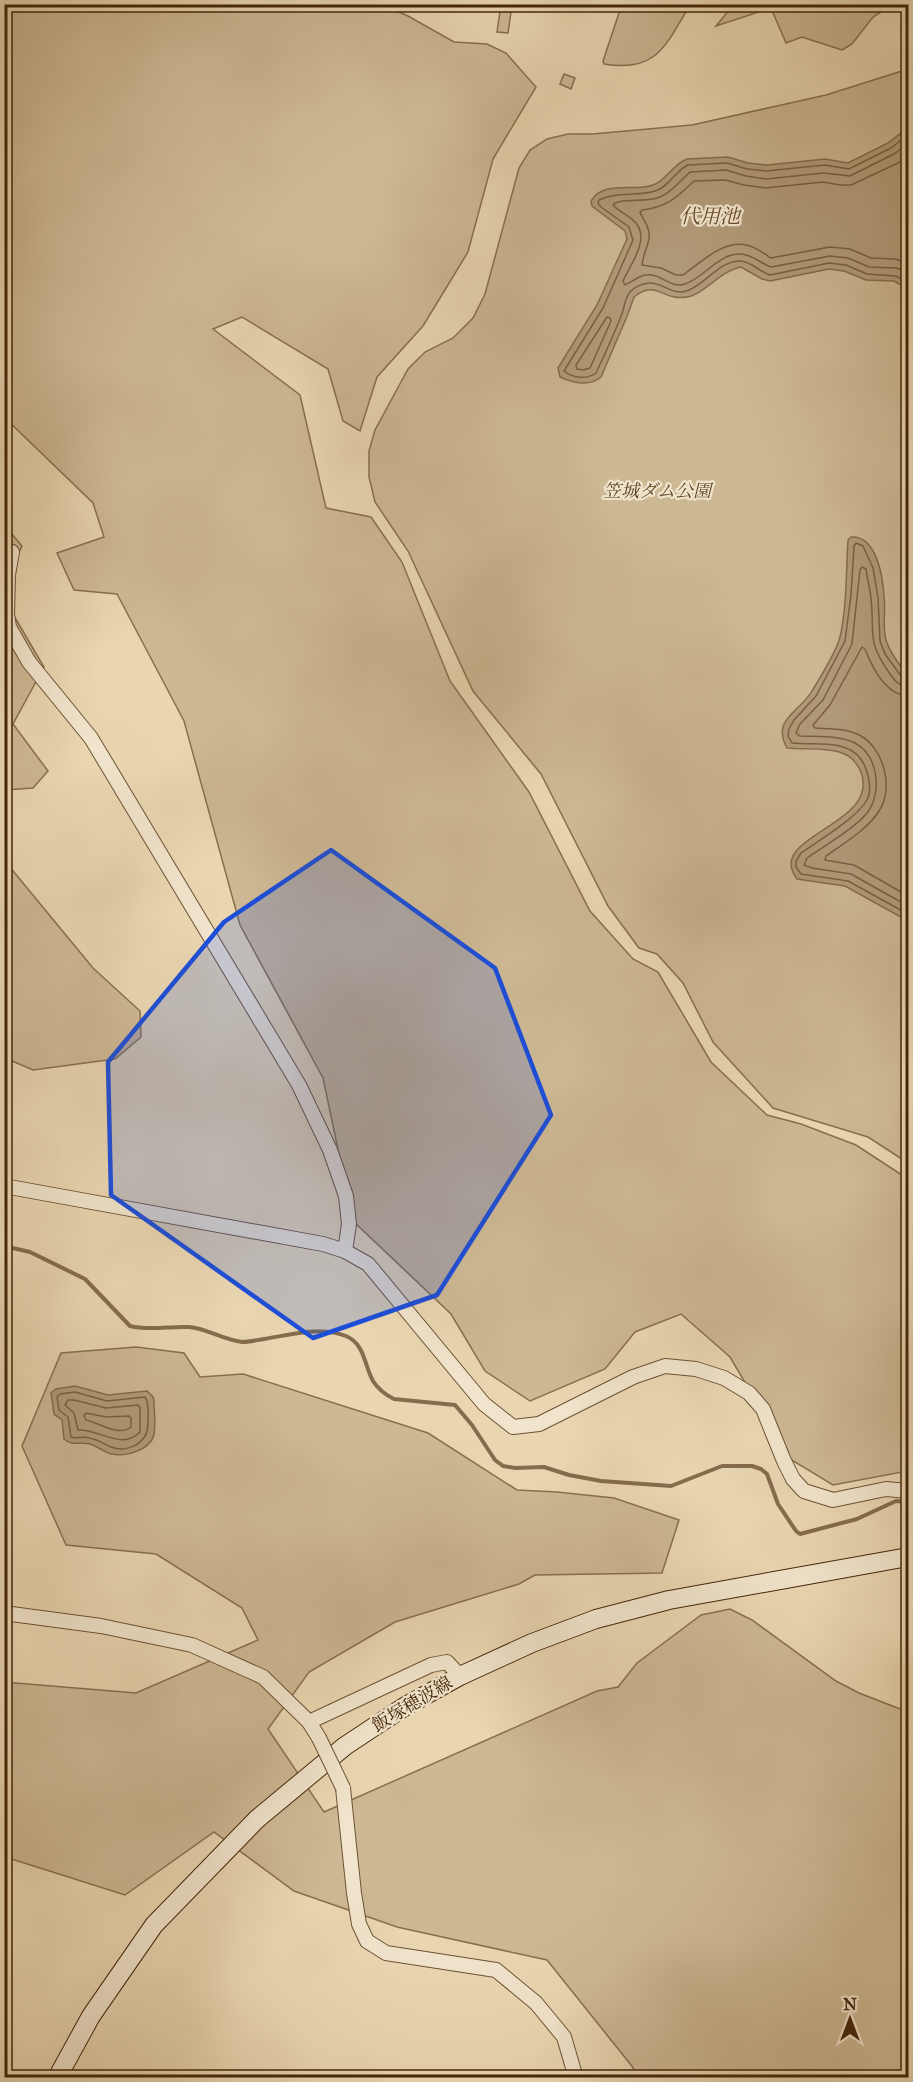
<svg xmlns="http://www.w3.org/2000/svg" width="913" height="2082" font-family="'IM FELL Great Primer','Noto Serif JP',serif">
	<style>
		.green { fill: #cdb894; stroke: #886f4e; stroke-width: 1.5 }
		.water { fill: #b19a78; stroke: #856c4c; stroke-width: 1.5 }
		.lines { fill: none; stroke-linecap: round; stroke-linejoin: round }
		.shore { stroke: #7a6040; stroke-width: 1.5 }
		.stream { stroke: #856c4c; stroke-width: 4 }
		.minor-casing { stroke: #6c5233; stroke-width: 16 }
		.secondary-casing { stroke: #432609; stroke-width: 20 }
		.minor { stroke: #f1e4cc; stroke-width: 14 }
		.secondary { stroke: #f1e4cc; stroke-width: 18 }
		.minor-bridge-casing { stroke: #6c5233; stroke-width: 16; stroke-linecap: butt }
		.minor-bridge { stroke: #f1e4cc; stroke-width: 14 }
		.marked { fill: #1d4ed8; fill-opacity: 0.2; stroke: #1d4ed8; stroke-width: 4.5; stroke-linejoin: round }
		.labels { text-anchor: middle; stroke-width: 4.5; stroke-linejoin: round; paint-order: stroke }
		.park-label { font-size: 18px; font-style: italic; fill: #5f4325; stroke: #f1e4cc }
		.street-label { font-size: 18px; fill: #432609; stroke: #f1e4cc }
		.water-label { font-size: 20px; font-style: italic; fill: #64492a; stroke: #f1e4cc }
	</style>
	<rect width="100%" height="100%" fill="#e9d6b1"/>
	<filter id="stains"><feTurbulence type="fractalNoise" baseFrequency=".00333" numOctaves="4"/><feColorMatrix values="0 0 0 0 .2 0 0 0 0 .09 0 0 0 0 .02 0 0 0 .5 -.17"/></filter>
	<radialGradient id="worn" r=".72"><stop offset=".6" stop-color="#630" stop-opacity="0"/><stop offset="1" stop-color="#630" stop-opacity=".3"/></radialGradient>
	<g class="green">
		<path d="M622,4H690V5C666,44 658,73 604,64L603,61Z"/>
		<path d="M734,4H892V5L873,17L852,44L842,50L802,37L786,43L771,8L716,26Z"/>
		<path d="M4,5H382L408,16L454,42L487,44L506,53L536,87L493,159L468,252L423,326L377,377L360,431L343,421L328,369L242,317L213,329L300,395L326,508L371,517L402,562L450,681L529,792L590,911L633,959L658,972L711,1062L767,1115L801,1124L856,1145L908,1179V1471L833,1485L790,1459L730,1357L681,1314L635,1332L605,1369L530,1401L485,1371L451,1314L353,1221L323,1078L240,925L184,721L117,594L74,590L57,553L104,537L93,503L5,418Z"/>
		<path d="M501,5H512L508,33L497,32Z"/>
		<path d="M908,69V1163L868,1137L773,1108L713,1042L683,983L657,954L639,948L608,906L541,774L473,691L408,551L375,502L369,477V451L375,430L408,369L425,352L453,338L473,318L485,294L519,168L530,150L547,139L568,134H593L692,125L826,95Z"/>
		<path d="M564,74L575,78L571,89L560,84Z"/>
		<path d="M5,526L22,546L5,581Z"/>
		<path d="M4,599L44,667L13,724L48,771L33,788L5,790Z"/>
		<path d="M4,860L93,968L140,1011L141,1037L115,1059L33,1070L5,1058Z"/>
		<path d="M136,1347L184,1353L200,1377L243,1374L428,1433L517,1490L557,1492L614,1498L679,1520L662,1573L535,1575L519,1584L395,1622L309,1672L268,1729L324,1812L597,1691L618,1687L637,1663L701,1615L730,1609L752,1620L836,1681L859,1693L908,1712V2077H639L631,2065L547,1960L397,1927L294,1891L214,1832L125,1895L5,1857L4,1682L136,1693L258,1640L242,1608L156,1554L66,1545L22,1446L61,1353Z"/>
	</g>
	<g class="water">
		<path d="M908,111V289L894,281L866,280L844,271L829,269L770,281L762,279L741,267C720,271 703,295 687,297C661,301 657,279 634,297L628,314L601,377C589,387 573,383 560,377L558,368L597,305L627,239L625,231L592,206L591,201C603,180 634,192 653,185C667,180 673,164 687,159L728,157L748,163L767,165L825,159L848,163L888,143L901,133Z"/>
		<path d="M851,537C877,535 883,578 884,597C886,612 882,626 886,640C890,654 900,665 908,676V921L845,886L797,879C764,835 881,826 861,772C857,763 851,756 842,753C826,747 804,750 787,748C771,719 800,712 812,691C820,678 837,650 840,637C847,606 846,572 848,540Z"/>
		<path d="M75,1386L108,1395L147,1391L153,1397L154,1401C154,1411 156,1424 154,1434C151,1450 126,1457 111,1454C104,1452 97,1446 90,1444C80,1441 73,1447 64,1439L62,1420L54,1414L51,1393L56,1389Z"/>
	</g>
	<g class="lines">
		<g class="shore">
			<path d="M908,129L905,137L891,148L849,169L825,165L766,171L747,169L727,163L688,165C675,171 669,187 655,191C636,197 617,191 599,200L598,203L601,207L629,227L633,240L603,308L564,371C573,378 586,380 596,373C605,354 614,334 622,314C624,308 625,298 630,292C634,287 643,283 650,283C664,283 674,297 689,290C706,283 721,260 741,261C752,262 760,272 770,275L829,263L846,265L867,274L895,276L908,281"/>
			<path d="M908,144L894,154L850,176L824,173L766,179L746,176L726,170L690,172C680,181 672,192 660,197C647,203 621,197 613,205C619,212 629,215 636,223C650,240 630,265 623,281L625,285C631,282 638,277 645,275C660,272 670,289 685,284C705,278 722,248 746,255C755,257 762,264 771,267L830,256L848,258L869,267L896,268L908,272"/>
			<path d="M908,155L898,163L851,185H840L823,182L765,188L744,185L725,180L694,181C676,198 667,207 642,210L640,213C658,241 645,240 642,265L661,268L676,275H683C700,263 723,240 746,245C756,247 763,253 771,258L830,247L850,249L871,258L895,259L908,263"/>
			<path d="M607,317L610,318L611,321L590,368L583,370L577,369L576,365Z"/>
			<path d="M908,679L901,676L885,654L880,641L878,598L873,568L863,546L856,543L854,546L851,595L845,641L816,696L794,720L789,729L788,736L792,743C808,745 828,742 843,747C854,750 862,758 866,769C869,778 872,791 867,800C857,818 818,841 801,853L796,861V867L801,874L848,881L908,914"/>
			<path d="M908,687C899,686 895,681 890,674C866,640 875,635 871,598C870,588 867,579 866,569L862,567L860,570L852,644L823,700L800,724L796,733L800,736C818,737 839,735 855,743C879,756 882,794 867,813C854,829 824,846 807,858L804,865L812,868L851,874L908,906"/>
			<path d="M908,696C886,695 872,667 865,649L862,647L830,705L813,725L815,728C831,729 847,728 861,736C884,749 894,789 879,811C867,830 844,843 826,856L825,860L854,865L908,896"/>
			<path d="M75,1392L107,1401L145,1397C150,1404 148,1416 148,1424C148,1443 128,1453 111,1447C104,1444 97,1439 89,1438C83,1436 77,1439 71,1437L68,1417L59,1410L57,1397L60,1394Z"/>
			<path d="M68,1400H74L106,1408L138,1405L140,1408V1432C121,1451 101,1429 78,1430L74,1413L65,1405Z"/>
			<path d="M86,1413L106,1417L129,1416L131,1418V1427C119,1437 100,1423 86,1420L84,1416Z"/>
		</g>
		<path class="stream" d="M4,1246L30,1252L85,1279L130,1326C149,1331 169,1326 189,1327C206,1328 223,1340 242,1342C249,1342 257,1340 264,1339C290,1335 321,1326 346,1336C365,1344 364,1365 373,1381C378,1389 386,1395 394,1399L455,1405L472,1425L495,1460L503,1466L515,1468L544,1467L569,1475L601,1481L671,1486L722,1466H752L761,1469L767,1474L778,1504L796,1531L800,1534L857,1519L896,1501L908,1502"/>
		<g class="minor-casing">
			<g id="minor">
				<path d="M12,552L8,575L7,614L9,627L29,662L91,738L299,1085L330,1150L346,1196L349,1224L345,1251"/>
				<path d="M4,1186L323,1244L345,1251L368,1264L484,1404L513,1427L539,1424L633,1377L665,1366L696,1369L724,1378L749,1393L763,1409L784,1461L793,1479L804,1491L833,1500L886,1489L908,1491"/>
				<path d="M4,1613L101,1626L192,1645L263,1677L309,1722L319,1738"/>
				<path d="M309,1722L431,1665L447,1662L460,1676"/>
				<path d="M343,1788L354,1893L359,1924L367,1941L386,1953L496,1970L536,2003L564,2037L576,2078"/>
			</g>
		</g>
		<g class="secondary-casing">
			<path id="secondary" d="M57,2078L91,2016L154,1925L257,1819L345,1746L404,1707L460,1676L532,1643L596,1619L669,1600L908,1557"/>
		</g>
		<use href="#minor" class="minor"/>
		<use href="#secondary" class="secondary"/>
		<g class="minor-bridge-casing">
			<path id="minor-bridge" d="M319,1738L343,1788"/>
		</g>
		<use href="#minor-bridge" class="minor-bridge"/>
	</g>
	<path class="marked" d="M331,850L495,968L551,1115L437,1295L313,1338L111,1195L108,1062L224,922Z"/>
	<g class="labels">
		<g class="park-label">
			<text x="657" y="497">笠城ダム公園</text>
		</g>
		<g class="street-label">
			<text transform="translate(412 1704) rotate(-31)" y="6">飯塚穂波線</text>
		</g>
		<g class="water-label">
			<text x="710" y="223">代用池</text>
		</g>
	</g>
	<rect width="913" height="2082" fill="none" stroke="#e9d6b1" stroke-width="24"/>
	<rect x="6" y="6" width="901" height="2070" fill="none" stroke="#432609" stroke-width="3"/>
	<rect x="12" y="12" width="889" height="2058" fill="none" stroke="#432609" stroke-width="1.5"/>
	<g transform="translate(850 2019)" stroke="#f1e4cc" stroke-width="4.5" paint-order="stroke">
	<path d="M0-4.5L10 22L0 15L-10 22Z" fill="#432609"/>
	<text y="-9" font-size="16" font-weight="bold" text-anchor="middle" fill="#432609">N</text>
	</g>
	<rect width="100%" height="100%" filter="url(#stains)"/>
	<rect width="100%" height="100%" fill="url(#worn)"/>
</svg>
